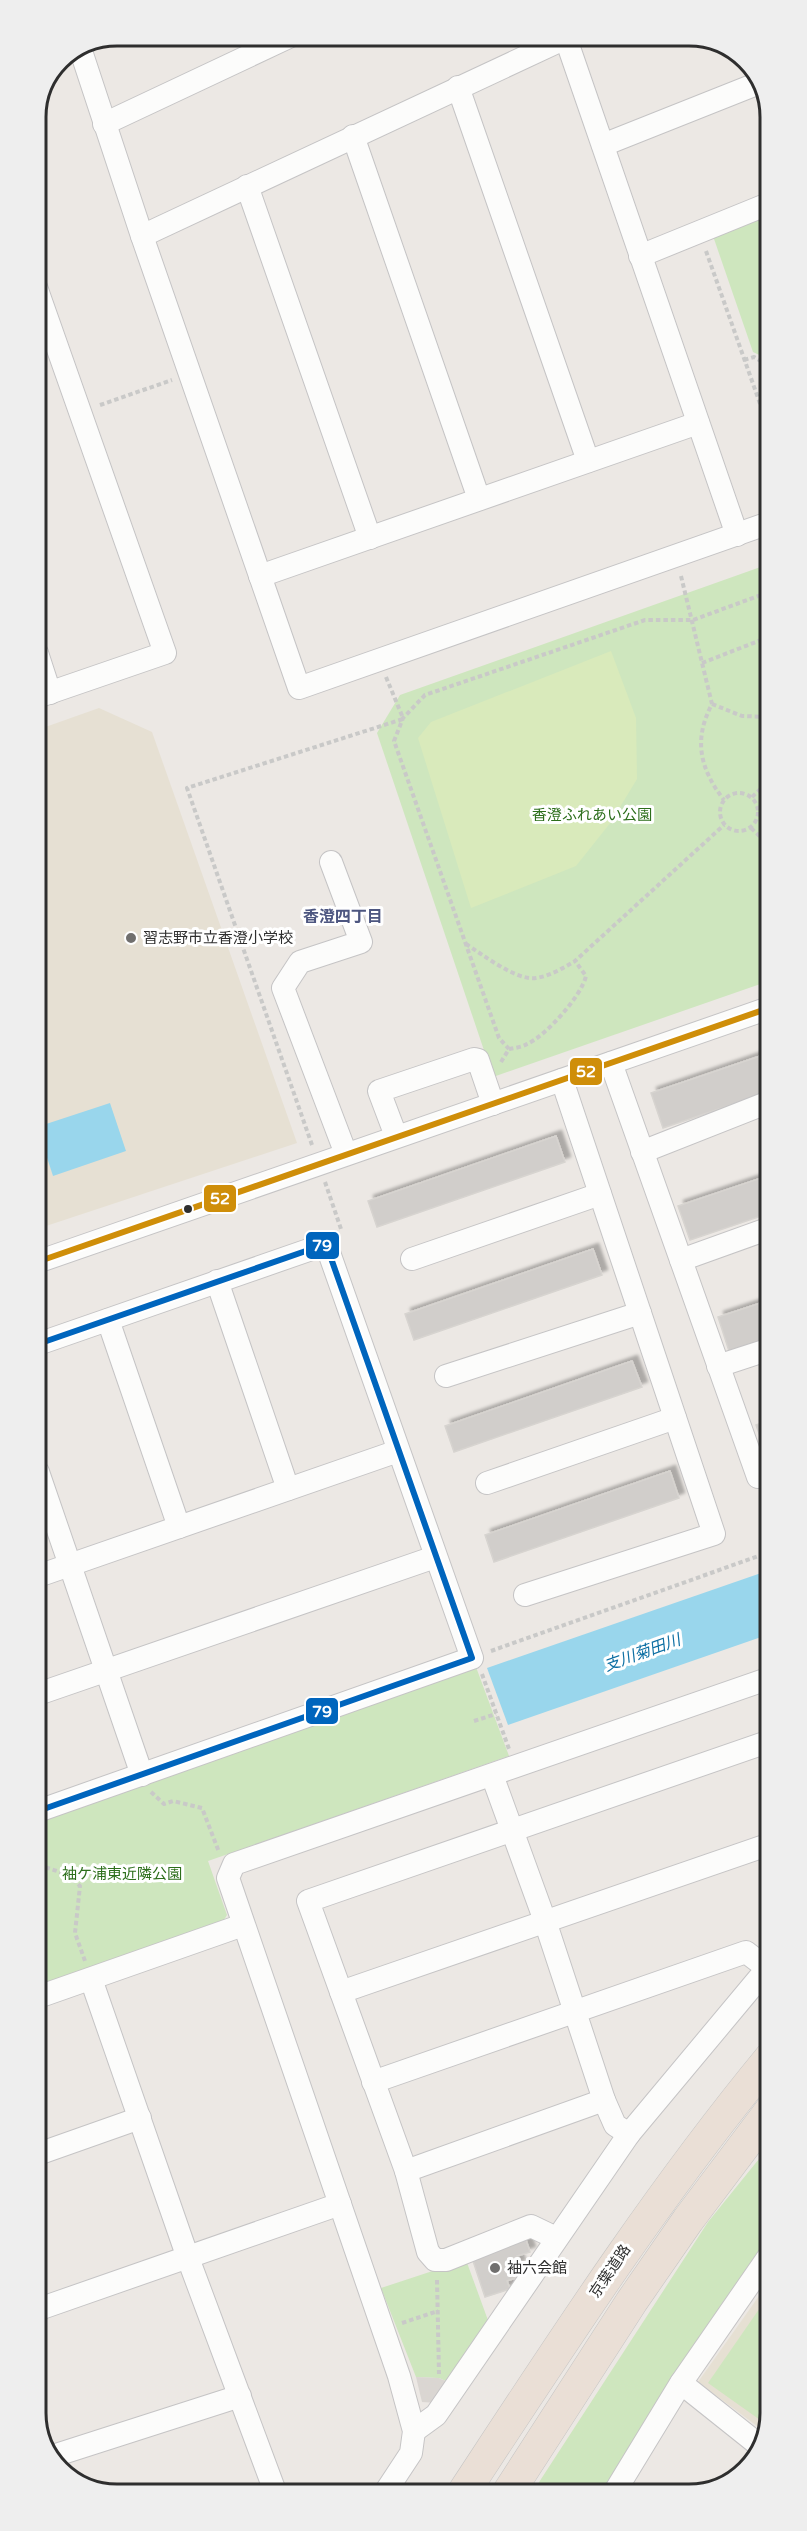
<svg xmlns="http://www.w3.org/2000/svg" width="807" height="2531" font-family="'Varela Round','Noto Sans JP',sans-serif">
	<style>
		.education { fill: #e6e0d3 }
		.green { fill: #cee6be }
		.pitch { fill: #d9eabb }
		.plaza { fill: #dad6d2 }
		.water { fill: #99d6ec }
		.building { fill: #d1cecb; stroke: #d7d4d0; stroke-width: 1.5; filter: url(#shadow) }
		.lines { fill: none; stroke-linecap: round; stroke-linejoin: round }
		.minor-casing { stroke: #c5c4c5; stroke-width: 24 }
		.highway-casing { stroke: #c6c5c4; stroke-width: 33 }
		.path { stroke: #c9c9c8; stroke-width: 4; stroke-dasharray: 4.5 3; stroke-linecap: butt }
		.minor { stroke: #fcfcfb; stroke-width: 22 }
		.highway { stroke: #eadfd6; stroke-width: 32 }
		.bus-1-casing { stroke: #fff; stroke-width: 10 }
		.bus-2-casing { stroke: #fff; stroke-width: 10 }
		.bus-1 { stroke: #cf8e09; stroke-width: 6 }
		.bus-2 { stroke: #0065bd; stroke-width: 6 }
		.poi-dot { fill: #706f6e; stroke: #fff; stroke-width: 2 }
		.bus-dot { fill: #2e2e2e; stroke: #fff; stroke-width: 2 }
		.labels { text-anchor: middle; stroke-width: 6; stroke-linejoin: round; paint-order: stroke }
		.park-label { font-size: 15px; fill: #2c6e1b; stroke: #fff }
		.poi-label { font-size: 15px; fill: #2e2e2e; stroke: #fff; text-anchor: start }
		.street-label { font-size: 15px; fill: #2e2e2e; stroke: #fff }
		.neighbourhood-label { font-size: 16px; font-weight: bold; fill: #4d5680; stroke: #fff }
		.water-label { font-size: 16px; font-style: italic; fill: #0d6fa3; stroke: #fff }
		.rim { fill: none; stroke: #2e2e2e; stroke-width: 3 }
		.line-badge { stroke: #fff; stroke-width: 2 }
		.badge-label { font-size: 16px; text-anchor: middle; font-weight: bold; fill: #fff }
	</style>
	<defs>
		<filter id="shadow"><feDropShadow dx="5.5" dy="-5.5" stdDeviation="1.5" flood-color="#0004"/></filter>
	</defs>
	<rect width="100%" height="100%" fill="#ece8e4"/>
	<g class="education">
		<path d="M99,708L152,732L297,1143L37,1229V730Z"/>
		<path d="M771,2279V2413L765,2432L698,2382Z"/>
	</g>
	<g class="green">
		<path d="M768,216L769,359H768L753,352L713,236Z"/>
		<path d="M769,564V981L493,1077L377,733L400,695Z"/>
		<path d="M476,1667L509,1756L208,1861L227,1915L222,1923L38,1987V1819Z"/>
		<path d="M771,2144V2238L669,2385L602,2493H532L708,2222Z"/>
		<path d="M466,2260L489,2323L450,2383L439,2378L416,2377L381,2288Z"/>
		<path d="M771,2292V2413L767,2425L708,2383Z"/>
	</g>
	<path class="pitch" d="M611,651L636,718L637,779L611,822L576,866L471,908L418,738L431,722Z"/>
	<path class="plaza" d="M416,2377L439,2378L450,2383L437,2403L422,2402Z"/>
	<g class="water">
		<path d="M110,1103L126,1151L53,1176L37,1127Z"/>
		<path d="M770,1570V1634L508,1725L487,1668Z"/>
	</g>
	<g class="building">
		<path d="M766,1054L769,1066V1092L663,1128L651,1093Z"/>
		<path d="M556,1136L565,1162L377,1227L368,1201Z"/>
		<path d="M770,1175V1213L690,1240L678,1206Z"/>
		<path d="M593,1249L602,1275L414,1340L405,1314Z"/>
		<path d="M770,1300V1337L729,1351L718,1317Z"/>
		<path d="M632,1361L642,1387L454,1452L445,1426Z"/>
		<path d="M770,1420V1458L768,1459L756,1425Z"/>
		<path d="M670,1471L679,1498L494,1562L485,1535Z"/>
		<path d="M525,2237L530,2252L517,2256L520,2265L511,2268L515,2278L507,2281L510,2289L485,2297L471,2255Z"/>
	</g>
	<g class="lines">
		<g class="minor-casing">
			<g id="minor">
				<path d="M565,36L737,535"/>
				<path d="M81,51L142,236L299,688L769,523"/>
				<path d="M458,87L588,461"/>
				<path d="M104,124L291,36"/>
				<path d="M353,136L479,499"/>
				<path d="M603,145L759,83"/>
				<path d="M247,186L370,538"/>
				<path d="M142,236L570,36"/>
				<path d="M640,256L768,204"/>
				<path d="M36,287L165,653L37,697"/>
				<path d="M260,576L698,423"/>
				<path d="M37,653L50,693"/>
				<path d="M331,862L361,942L300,962L283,988L346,1154"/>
				<path d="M611,1063L758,1477L770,1472"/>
				<path d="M396,1136L379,1091L474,1059L478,1060L493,1104"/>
				<path d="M642,1152L769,1102"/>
				<path d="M412,1259L600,1194"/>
				<path d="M681,1260L770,1228"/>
				<path d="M37,1262L769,1008"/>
				<path d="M217,1281L288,1489"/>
				<path d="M108,1320L179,1527"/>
				<path d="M38,1344L326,1244L472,1658L38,1811"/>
				<path d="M718,1366L770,1349"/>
				<path d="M446,1376L640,1313"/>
				<path d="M38,1472L142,1775"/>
				<path d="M487,1483L675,1418"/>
				<path d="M38,1576L398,1451"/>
				<path d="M525,1595L714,1534L562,1080"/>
				<path d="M38,1694L435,1557"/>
				<path d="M492,1775L545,1921L604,2100L615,2125L629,2134"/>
				<path d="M91,1979L188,2258L276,2494"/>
				<path d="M341,1992L770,1844"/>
				<path d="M38,1997L243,1925"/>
				<path d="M373,2082L746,1952L767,1968"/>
				<path d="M38,2154L140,2118"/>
				<path d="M406,2171L604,2100"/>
				<path d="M556,2238L531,2226L446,2260H435L428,2252L406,2171L308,1901L770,1741"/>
				<path d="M39,2309L340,2204"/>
				<path d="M681,2383L760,2446"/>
				<path d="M414,2431L436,2415L629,2134L770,1965"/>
				<path d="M53,2456L240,2396"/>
				<path d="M614,2493L681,2383L771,2253"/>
				<path d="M384,2494L411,2453L414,2431L399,2376L228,1878L234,1864L770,1678"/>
			</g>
		</g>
		<g class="highway-casing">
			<g id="highway">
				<path d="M463,2493C561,2344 657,2195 771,2057"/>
				<path d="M508,2493L632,2301L688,2220L771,2110"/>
			</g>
		</g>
		<g class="path">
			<path d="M706,251L769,429"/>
			<path d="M744,360L754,357L769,366"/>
			<path d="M100,405L172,380"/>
			<path d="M681,576L712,704C693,740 700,769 724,800"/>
			<path d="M702,663L761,640L769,647"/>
			<path d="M386,677L403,718"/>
			<path d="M712,704L742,716L769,717"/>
			<circle cx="739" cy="812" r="19"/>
			<path d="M752,797L769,781"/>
			<path d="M751,828L769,845"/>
			<path d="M466,944C482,954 516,981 536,978C550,976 563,968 575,961L724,825"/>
			<path d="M509,1049C515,1048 522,1047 527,1044C546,1036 582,995 586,976L575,961"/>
			<path d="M501,1062L509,1049L499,1038L394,741L403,718L425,695L645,620H693L769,592"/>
			<path d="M312,1145L187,788L403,719"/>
			<path d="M325,1182L341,1229"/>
			<path d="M491,1651L770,1552"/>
			<path d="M482,1674L509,1749"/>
			<path d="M474,1721L496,1714"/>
			<path d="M151,1792L164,1804L173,1801L202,1808L219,1852"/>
			<path d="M38,1865C54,1870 68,1873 80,1886L75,1933L85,1961"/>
			<path d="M437,2280L439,2374"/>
			<path d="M402,2323L438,2311"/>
		</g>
		<use href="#minor" class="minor"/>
		<use href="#highway" class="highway"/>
		<g class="bus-1-casing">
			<path id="bus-1" d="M37,1262L769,1008"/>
		</g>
		<g class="bus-2-casing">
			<path id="bus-2" d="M38,1344L326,1244L472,1658L38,1811"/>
		</g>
		<use href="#bus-1" class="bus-1"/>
		<use href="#bus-2" class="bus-2"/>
	</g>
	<g class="poi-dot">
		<circle cx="131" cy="938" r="6"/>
		<circle cx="495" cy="2268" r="6"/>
	</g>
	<circle class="bus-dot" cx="188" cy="1209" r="5"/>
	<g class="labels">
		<g class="park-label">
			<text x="592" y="820">香澄ふれあい公園</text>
			<text x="122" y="1879">袖ケ浦東近隣公園</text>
		</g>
		<g class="poi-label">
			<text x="143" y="943">習志野市立香澄小学校</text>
			<text x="507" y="2273">袖六会館</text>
		</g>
		<g class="street-label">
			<text transform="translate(610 2271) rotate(-56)" y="5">京葉道路</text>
		</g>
		<g class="neighbourhood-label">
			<text x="343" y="922">香澄四丁目</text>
		</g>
		<g class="water-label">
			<text transform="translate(642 1652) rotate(-20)" y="6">支川菊田川</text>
		</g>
	</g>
	<path d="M0 0H807V2531H0ZM117 46H689A71 71 0 0 1 760 117V2413A71 71 0 0 1 689 2484H117A71 71 0 0 1 46 2413V117A71 71 0 0 1 117 46Z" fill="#eee" fill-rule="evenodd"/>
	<path class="rim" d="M117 46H689A71 71 0 0 1 760 117V2413A71 71 0 0 1 689 2484H117A71 71 0 0 1 46 2413V117A71 71 0 0 1 117 46Z"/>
	<g class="line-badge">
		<rect x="569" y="1057" width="34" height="29" rx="6" fill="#cf8e09"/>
		<rect x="203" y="1184" width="34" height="29" rx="6" fill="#cf8e09"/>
		<rect x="305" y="1231" width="35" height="29" rx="6" fill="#0065bd"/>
		<rect x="305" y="1697" width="34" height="28" rx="6" fill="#0065bd"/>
	</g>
	<g class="badge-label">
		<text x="586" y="1077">52</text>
		<text x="220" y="1204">52</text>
		<text x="322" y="1251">79</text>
		<text x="322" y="1717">79</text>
	</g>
</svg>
